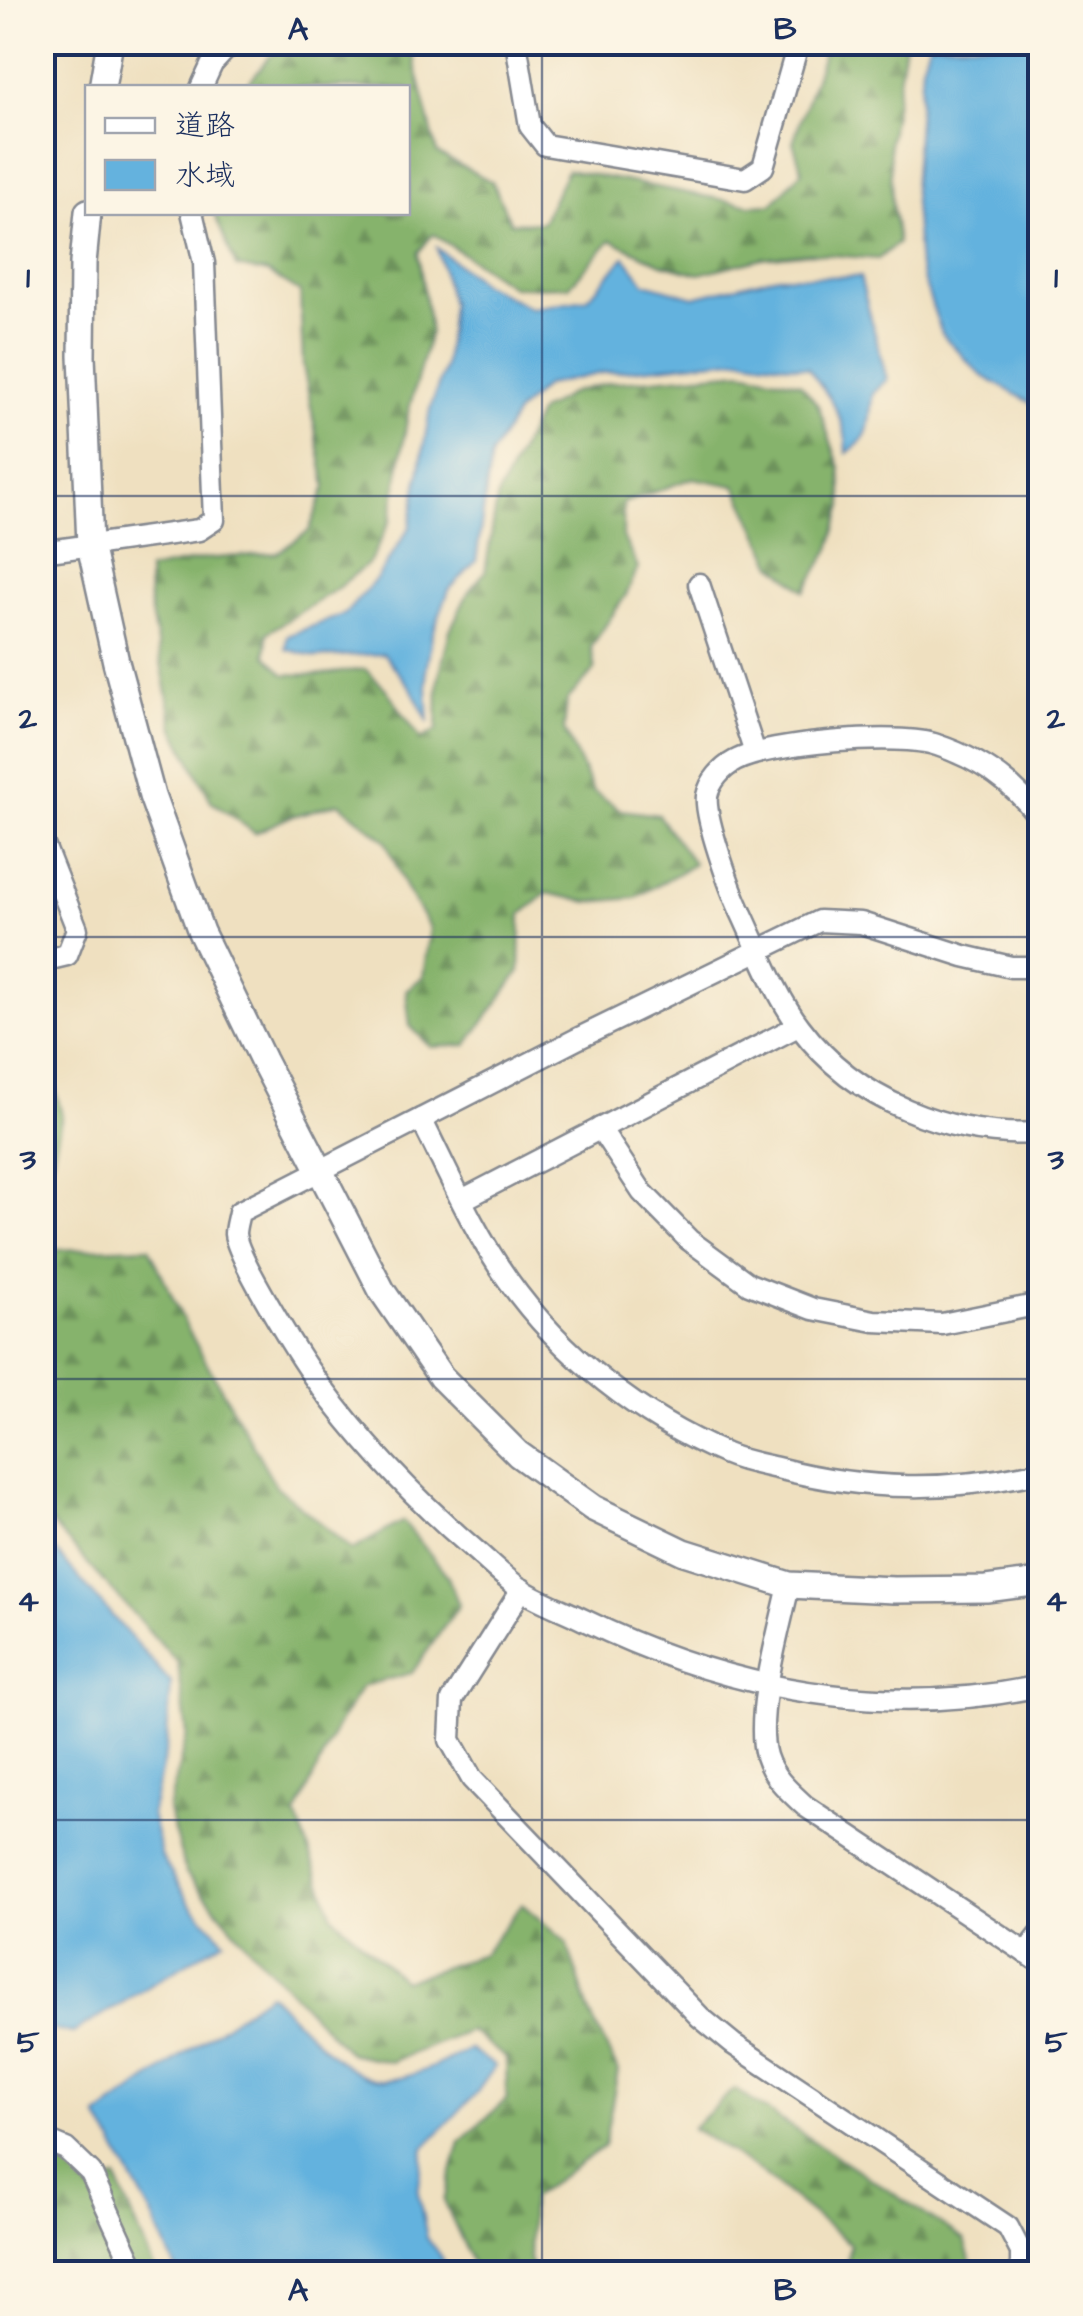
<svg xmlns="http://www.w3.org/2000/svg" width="1083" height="2316" font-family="'Architects Daughter','Klee One',sans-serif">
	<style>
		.forest { fill: url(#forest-firs); stroke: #507165; stroke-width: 2.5 }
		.water { fill: #64b2de; stroke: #40709e; stroke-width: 2.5 }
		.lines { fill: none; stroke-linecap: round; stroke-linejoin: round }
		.minor-casing { stroke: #85888f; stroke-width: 25 }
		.tertiary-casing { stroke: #85888f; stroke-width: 30 }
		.minor { stroke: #fff; stroke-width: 20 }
		.tertiary { stroke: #fff; stroke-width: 25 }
		.grid { fill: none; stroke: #1b2f5e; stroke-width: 2.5; stroke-opacity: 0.55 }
		.neatline { fill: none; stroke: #1b2f5e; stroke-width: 4 }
		.grid-label { font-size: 32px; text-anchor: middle; font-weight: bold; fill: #1b2f5e }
	</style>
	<defs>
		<pattern id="forest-firs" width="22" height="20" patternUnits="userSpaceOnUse" patternTransform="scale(2.5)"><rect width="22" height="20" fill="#86b36c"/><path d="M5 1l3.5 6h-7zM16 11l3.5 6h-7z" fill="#6d925c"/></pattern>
	</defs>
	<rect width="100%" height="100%" fill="#fcf5e5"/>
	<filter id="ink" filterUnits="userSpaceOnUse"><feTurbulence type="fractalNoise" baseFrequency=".01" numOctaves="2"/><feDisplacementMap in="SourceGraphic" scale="20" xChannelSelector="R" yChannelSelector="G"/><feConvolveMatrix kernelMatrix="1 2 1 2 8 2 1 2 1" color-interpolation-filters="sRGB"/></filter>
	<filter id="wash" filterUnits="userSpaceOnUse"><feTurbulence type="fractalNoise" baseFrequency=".0048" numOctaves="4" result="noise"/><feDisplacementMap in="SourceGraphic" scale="40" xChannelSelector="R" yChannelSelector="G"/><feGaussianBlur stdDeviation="2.25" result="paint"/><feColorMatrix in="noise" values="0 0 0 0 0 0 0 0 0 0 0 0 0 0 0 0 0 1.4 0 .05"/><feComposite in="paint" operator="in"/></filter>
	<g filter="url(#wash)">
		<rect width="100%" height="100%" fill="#efe0c0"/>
		<g class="forest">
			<path d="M296,43H410L437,153L492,182L511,223L542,222L567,170L751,205L772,204L802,171L793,142L827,43H905L889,142L892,202L898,243L878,259L810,253L762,258L699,274L662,264L611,240L569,286L513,287L433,234L418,253L430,332L408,413L391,519L370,562L335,590L267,633L266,655L284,674L316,675L365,669L386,689L421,739L437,730L438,681L450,630L469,591L485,572L498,495L539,412L573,392L609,383L743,371L800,383L818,405L840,468L843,506L830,549L805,591L774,565L736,486L693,478L623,503V537L638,568L626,595L591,647L595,670L567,700L564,730L593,791L621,810L658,815L694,864L635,898L589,902L547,893L521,915L520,971L467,1045L431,1047L410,1026L406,990L423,977L430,928L406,889L386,841L339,803L289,817L255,833L211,801L174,728L149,603L148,570L204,559L277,553L309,531L326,486L303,365L300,292L269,273L236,267L214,213L408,212V88L245,87L270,56Z"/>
			<path d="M47,1058L62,1115L52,1161L43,1185L42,1062Z"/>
			<path d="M43,1234L55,1250L149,1247L187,1328L276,1486L352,1550L403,1521L447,1575L459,1605L412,1673L362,1686L336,1728L296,1815L333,1916L404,1981L483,1954L522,1904L567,1943L589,2012L618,2071L604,2146L531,2198L529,2259L535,2273H477L444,2201L460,2142L507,2099L506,2058L470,2031L390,2062L349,2053L249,1947L186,1873L168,1810L187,1735L178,1663L43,1514Z"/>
			<path d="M734,2089L964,2240L974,2273H845L850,2244L758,2170L692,2128Z"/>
			<path d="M42,2154L59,2159L84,2186L117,2179L156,2273H43Z"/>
		</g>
		<g class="water">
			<path d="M929,43H1040V414L1029,402L981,375L942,334L919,267L913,190L922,66Z"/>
			<path d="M437,248L481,283L531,308L587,299L625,257L645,283L694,297L778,276L860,277L887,380L873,393C867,422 875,435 847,453C848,420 827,393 808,368L742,358L602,373L546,385L517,412L491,455L476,561L449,590L432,635L426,670L429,723L411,688L384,654L316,657L286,649L287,636L345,614L377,578L410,527L430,409L445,366L451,304Z"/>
			<path d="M43,1537L171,1683L166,1749L151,1815L162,1858L189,1902L224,1940L73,2033L43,2028Z"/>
			<path d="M269,1993C295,2018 349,2084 387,2080C415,2078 445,2061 469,2049L495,2066L477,2092L424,2148L418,2193L427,2238L452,2273L180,2274L175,2267L152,2215L98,2116Z"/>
		</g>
	</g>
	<g filter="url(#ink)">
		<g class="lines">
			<g class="minor-casing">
				<g id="minor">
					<path d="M516,42L530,126L545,145L745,179L763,167L795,55L792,42"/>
					<path d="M201,88L212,64L232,42"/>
					<path d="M42,552L199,530L214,520L204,263L192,212"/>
					<path d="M699,584L755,753"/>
					<path d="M1040,819C1015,783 979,759 937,745C901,732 768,743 735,761C722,768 710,781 707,796C704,817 731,891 741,912C758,948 776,996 800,1027C855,1101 950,1138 1040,1133"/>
					<path d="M42,840L77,929L67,955L42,961"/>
					<path d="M1040,967H1011L964,956L861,923L819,921L577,1039L239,1212C238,1218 235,1227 235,1234C237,1257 299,1357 316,1380C362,1443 416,1500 476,1551C491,1564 506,1579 522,1590C541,1602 564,1610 584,1620C728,1690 882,1719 1040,1686"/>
					<path d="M421,1119C448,1172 473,1231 508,1280C561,1355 641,1418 726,1454C742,1461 760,1464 777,1468C867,1491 950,1492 1040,1472"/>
					<path d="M600,1128L642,1192L689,1240L749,1284L813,1309L874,1321L942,1324L1040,1304"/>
					<path d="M462,1200L798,1026"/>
					<path d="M789,1585C780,1628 754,1715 766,1756C773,1778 789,1791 805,1806L1040,1962"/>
					<path d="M522,1589L452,1700L450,1740L472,1779L700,2017L733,2044L1008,2227L1021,2252V2274"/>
					<path d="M1026,1953L1040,1935"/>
					<path d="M42,2139L66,2149L91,2173L137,2274"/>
				</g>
			</g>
			<g class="tertiary-casing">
				<g id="tertiary">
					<path d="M102,88L110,42"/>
					<path d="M88,212L83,263L82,356L90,545L116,662L152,796L201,932L263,1060L382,1291L441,1377L518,1454L593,1508L684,1552L789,1585L894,1590L986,1589L1040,1582"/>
				</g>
			</g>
			<use href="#minor" class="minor"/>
			<use href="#tertiary" class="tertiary"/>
		</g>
	</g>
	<path class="grid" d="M542,42V2274M42,496H1040M42,937H1040M42,1379H1040M42,1820H1040"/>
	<rect width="1083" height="2316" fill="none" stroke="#fcf5e5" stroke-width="110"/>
	<rect x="85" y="85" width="325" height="130" fill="#fcf5e5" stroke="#a2a6af" stroke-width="2.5"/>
	<rect x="105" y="118" width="50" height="15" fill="#ffffff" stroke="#a2a6af" stroke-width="2.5"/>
	<text x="175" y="135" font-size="30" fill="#1b2f5e">道路</text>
	<rect x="105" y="160" width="50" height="30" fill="#64b2de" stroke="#a2a6af" stroke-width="2.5"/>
	<text x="175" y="185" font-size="30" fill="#1b2f5e">水域</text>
	<rect x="55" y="55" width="973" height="2206" class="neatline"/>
	<g class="grid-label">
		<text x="298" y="39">A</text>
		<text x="785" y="39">B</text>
		<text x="28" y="287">1</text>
		<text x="1056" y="287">1</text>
		<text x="28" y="728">2</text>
		<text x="1056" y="728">2</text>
		<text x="28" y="1169">3</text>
		<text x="1056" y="1169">3</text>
		<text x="28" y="1611">4</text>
		<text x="1056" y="1611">4</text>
		<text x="28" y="2052">5</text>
		<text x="1056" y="2052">5</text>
		<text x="298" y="2300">A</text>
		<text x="785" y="2300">B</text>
	</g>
</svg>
